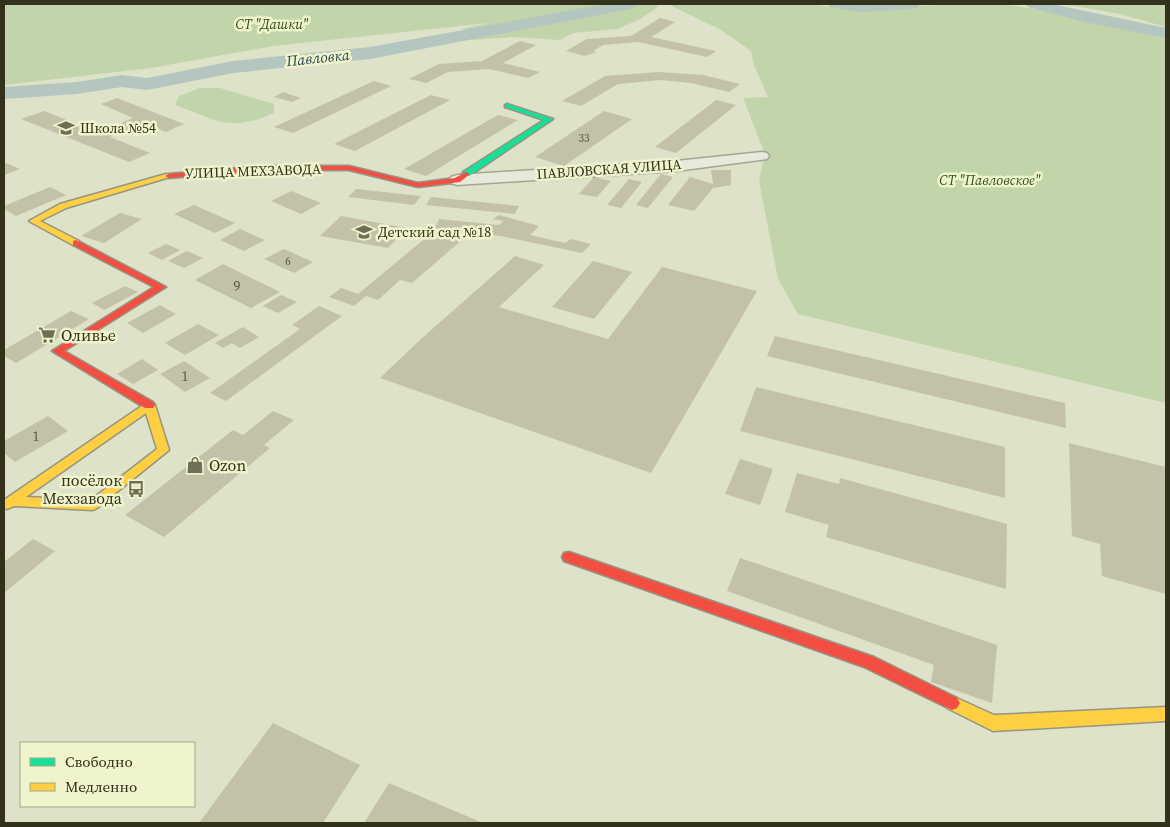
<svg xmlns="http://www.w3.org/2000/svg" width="1170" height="827" font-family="'Source Serif 4',serif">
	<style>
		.green { fill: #c2d4aa }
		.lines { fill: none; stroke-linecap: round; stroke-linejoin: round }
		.river { fill: #b3c6c0; fill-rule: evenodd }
		.building { fill: #c3c2a9 }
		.street-casing { stroke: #a4a692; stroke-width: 3 }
		.fast-casing { stroke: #949582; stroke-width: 3 }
		.slow-casing { stroke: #949582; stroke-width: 3 }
		.jam-casing { stroke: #949582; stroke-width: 3 }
		.street { fill: #e7e9da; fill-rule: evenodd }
		.fast { fill: #16e098; fill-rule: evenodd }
		.slow { fill: #ffcf43; fill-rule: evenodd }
		.jam { fill: #f24e42; fill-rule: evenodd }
		.labels { text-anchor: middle; stroke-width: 5; stroke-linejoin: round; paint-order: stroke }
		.far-number-label { font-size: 11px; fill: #57553f }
		.far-park-label { font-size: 14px; font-style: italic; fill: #314f23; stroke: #eff4cd }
		.far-poi-label { font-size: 14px; fill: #33311c; stroke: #eff4cd; text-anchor: start }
		.far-street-label { font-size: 14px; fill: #33311c; stroke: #eff4cd }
		.number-label { font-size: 14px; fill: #57553f }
		.far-water-label { font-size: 15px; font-style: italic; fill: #2b4452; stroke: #eff4cd }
		.poi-label { font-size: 16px; fill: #33311c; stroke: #eff4cd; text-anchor: start }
	</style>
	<rect width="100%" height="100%" fill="#dee2c8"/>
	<g class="green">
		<path d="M4,4H663H659L654,10L638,20L617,29L573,33L560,40L513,37L473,40L462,29L488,23L273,46L151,68L4,85Z"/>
		<path d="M668,4H810L853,10L953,4H1000L1055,12L1166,38V403L798,314L778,279L759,181L765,154L743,98L768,97L754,65L751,51L721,30Z"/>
		<path d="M1063,4H1166V27L1120,14Z"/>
		<path d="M200,88H220L274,104V113C229,133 217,120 175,105L179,96Z"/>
	</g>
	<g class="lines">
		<g class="river">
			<path d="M605,4H638L636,7L630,9L370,59L233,73L147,90L122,87L77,94L4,99V87L77,82L122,75L147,78L233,61L370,47Z"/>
			<path d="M828,4H920L918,7L912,9L858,12L830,7Z"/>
			<path d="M1026,4H1052L1166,28V38L1085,22L1028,7Z"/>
		</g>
	</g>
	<g class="building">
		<path d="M660,18L675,22L651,37L716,51L707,57L638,42L603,45L593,51L597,52L585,56L566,51L587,39L631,36Z"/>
		<path d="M520,41L536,45L503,63L540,72L528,78L489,69L448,72L426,83L409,79L439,64L482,61Z"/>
		<path d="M659,72L703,75L740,84L729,92L691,83L661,80L618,84L581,106L562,101L605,76Z"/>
		<path d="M374,81L391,86L293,133L274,127Z"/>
		<path d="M283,92L301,98L292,102L274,97Z"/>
		<path d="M431,95L450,100L355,151L334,144Z"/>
		<path d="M117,98L184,124L166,132L145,123L110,137L150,153L129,162L21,119L44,111L98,132L133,118L101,104Z"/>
		<path d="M716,100L736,105L676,153L655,147Z"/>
		<path d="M604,111L632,119L564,166L535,157Z"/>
		<path d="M498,115L518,120L426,176L404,169Z"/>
		<path d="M6,163L20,169L4,175V164Z"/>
		<path d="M711,170H731V185L713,188L694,211L668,205L690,177L713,184Z"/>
		<path d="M661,174L673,177L648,208L636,205Z"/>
		<path d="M594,177L611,181L597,197L579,194Z"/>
		<path d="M629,179L642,182L621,208L607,205Z"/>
		<path d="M50,187L66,195L16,216L4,209V206Z"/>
		<path d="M356,189L421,196L414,205L348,197Z"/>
		<path d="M291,191L321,203L301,214L271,201Z"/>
		<path d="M431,197L519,206L515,214L426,205Z"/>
		<path d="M194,205L235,223L215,233L174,214Z"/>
		<path d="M120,213L142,219L104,243L81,236Z"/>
		<path d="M499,215L539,226L530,235L565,243L571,239L591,244L582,253L501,236L435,228L439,219L499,225L503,221L493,219Z"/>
		<path d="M341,216L407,228L388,248L320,236Z"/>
		<path d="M240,229L265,240L244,251L220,240Z"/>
		<path d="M434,231L463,239L412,283L400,280L378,300L366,296L354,306L329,297L341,288L358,294Z"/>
		<path d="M166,244L180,250L162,260L148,253Z"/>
		<path d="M284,249L313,262L294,273L264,259Z"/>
		<path d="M187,251L203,258L184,268L168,261Z"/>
		<path d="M515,256L544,265L499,307L608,339L662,267L757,291L651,473L380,378L422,338Z"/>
		<path d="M593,261L632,272L594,319L552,307Z"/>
		<path d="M223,264L280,292L251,308L195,280Z"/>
		<path d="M125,286L138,292L104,310L92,303Z"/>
		<path d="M281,295L297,302L278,313L263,306Z"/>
		<path d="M160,305L176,314L143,333L127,323Z"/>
		<path d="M319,306L342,316L226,401L210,393L300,329L292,325Z"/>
		<path d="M71,311L89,319L16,363L4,356V350Z"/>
		<path d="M198,324L219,335L185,355L165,343Z"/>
		<path d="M243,327L259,337L240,348L232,343L223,348L215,343Z"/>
		<path d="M775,336L1065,403L1066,428L767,356Z"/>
		<path d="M142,359L158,370L133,384L117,374Z"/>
		<path d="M184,361L210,378L185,392L160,374Z"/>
		<path d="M756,387L1005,447V498L740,431Z"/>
		<path d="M273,411L294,420L264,445L270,448L164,537L125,515L233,430L243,435Z"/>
		<path d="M48,416L68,431L15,462L4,453V441Z"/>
		<path d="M1069,443L1166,467V594L1102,576L1100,544L1072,536Z"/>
		<path d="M740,459L773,469L760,505L725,494Z"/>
		<path d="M797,473L839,484L840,478L1007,524L1006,589L826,537L829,525L785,512Z"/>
		<path d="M33,539L55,551L4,593V562Z"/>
		<path d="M740,558L997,645L992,703L931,682L934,665L727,591Z"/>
		<path d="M273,723L360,765L323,823H199Z"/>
		<path d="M389,783L483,823H364Z"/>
	</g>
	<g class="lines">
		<g class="street-casing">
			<path id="street" d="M762,152L767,153L769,156L767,159L676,171L457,185L451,183L449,180L451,177L457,175L676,161Z"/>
		</g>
		<g class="fast-casing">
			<path id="fast" d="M507,104L553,119L469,176H463V172L544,120L505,107V105Z"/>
		</g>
		<g class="slow-casing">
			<g id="slow">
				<path d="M166,174L173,176L66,208L40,221L79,241V245H73L29,221L60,204Z"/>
				<path d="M149,401L155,405L169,450L97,508L93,510L14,506L7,509L4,508V500L7,498ZM146,413L157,449L91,500L26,497Z"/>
				<path d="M952,696L994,715L1166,707V721L993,731L947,708L944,703L947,698Z"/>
			</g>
		</g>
		<g class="jam-casing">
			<g id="jam">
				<path d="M261,166H349L418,183L455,178L466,172L470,174L460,182L418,187L349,170H261L169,178L165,176L169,174Z"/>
				<path d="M76,240L166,287L64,351L153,402L155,405L153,408H145L52,351L154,287L73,245V241Z"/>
				<path d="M569,552L874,657L957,698L960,703L957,708L952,710L864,667L564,561L562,557L564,553Z"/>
			</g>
		</g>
		<use href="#street" class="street"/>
		<use href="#fast" class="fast"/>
		<use href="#slow" class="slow"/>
		<use href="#jam" class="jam"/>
	</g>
	<defs>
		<g id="school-bare" transform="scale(1.35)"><path d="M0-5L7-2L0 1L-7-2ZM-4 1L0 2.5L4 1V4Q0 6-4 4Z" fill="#6f6f58" stroke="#eff4cd" stroke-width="2.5" paint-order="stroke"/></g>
		<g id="supermarket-bare" transform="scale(1.35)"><path d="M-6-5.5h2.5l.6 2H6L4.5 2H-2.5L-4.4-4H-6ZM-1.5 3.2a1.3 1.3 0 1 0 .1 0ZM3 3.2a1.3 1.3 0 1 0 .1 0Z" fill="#6f6f58" stroke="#eff4cd" stroke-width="2.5" paint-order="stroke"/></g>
		<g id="shop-bare" transform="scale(1.35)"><path d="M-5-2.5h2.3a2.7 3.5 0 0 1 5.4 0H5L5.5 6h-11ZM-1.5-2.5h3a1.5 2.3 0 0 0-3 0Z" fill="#6f6f58" stroke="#eff4cd" stroke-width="2.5" paint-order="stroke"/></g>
		<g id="bus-bare" transform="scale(1.35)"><path d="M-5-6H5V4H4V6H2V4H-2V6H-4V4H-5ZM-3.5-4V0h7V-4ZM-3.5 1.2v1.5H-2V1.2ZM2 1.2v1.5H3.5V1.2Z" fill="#6f6f58" stroke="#eff4cd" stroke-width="2.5" paint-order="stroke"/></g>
	</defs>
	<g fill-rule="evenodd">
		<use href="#school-bare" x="66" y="128"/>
		<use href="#school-bare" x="364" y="232"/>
		<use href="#supermarket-bare" x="47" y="335"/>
		<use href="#shop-bare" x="195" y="465"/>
		<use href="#bus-bare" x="136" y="489"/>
	</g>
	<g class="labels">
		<g class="far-number-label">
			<text x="584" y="142">33</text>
			<text x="288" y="265">6</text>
		</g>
		<g class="far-park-label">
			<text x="272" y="29">СТ "Дашки"</text>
			<text x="990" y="185">СТ "Павловское"</text>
		</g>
		<g class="far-poi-label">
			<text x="80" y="133">Школа №54</text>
			<text x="378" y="237">Детский сад №18</text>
		</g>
		<g class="far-street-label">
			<text transform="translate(609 169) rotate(-4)" y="5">ПАВЛОВСКАЯ УЛИЦА</text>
			<text transform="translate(253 171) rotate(-2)" y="5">УЛИЦА МЕХЗАВОДА</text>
		</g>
		<g class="number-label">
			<text x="237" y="291">9</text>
			<text x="185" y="381">1</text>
			<text x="36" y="441">1</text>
		</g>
		<g class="far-water-label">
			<text transform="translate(318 58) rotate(-6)" y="5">Павловка</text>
		</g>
		<g class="poi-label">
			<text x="61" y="341">Оливье</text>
			<text x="209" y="471">Ozon</text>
			<text x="122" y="486" text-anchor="end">посёлок<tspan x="122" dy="18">Мехзавода</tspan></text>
		</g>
	</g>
	<rect width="1170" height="827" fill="none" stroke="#33311c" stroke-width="10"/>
	<rect x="20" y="742" width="175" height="65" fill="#eff4cd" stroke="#a4a686"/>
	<rect x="30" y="758" width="25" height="8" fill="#16e098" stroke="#a4a686"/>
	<text x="65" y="767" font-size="15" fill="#33311c">Свободно</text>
	<rect x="30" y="783" width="25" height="8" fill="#ffcf43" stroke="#a4a686"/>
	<text x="65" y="792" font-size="15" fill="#33311c">Медленно</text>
</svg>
